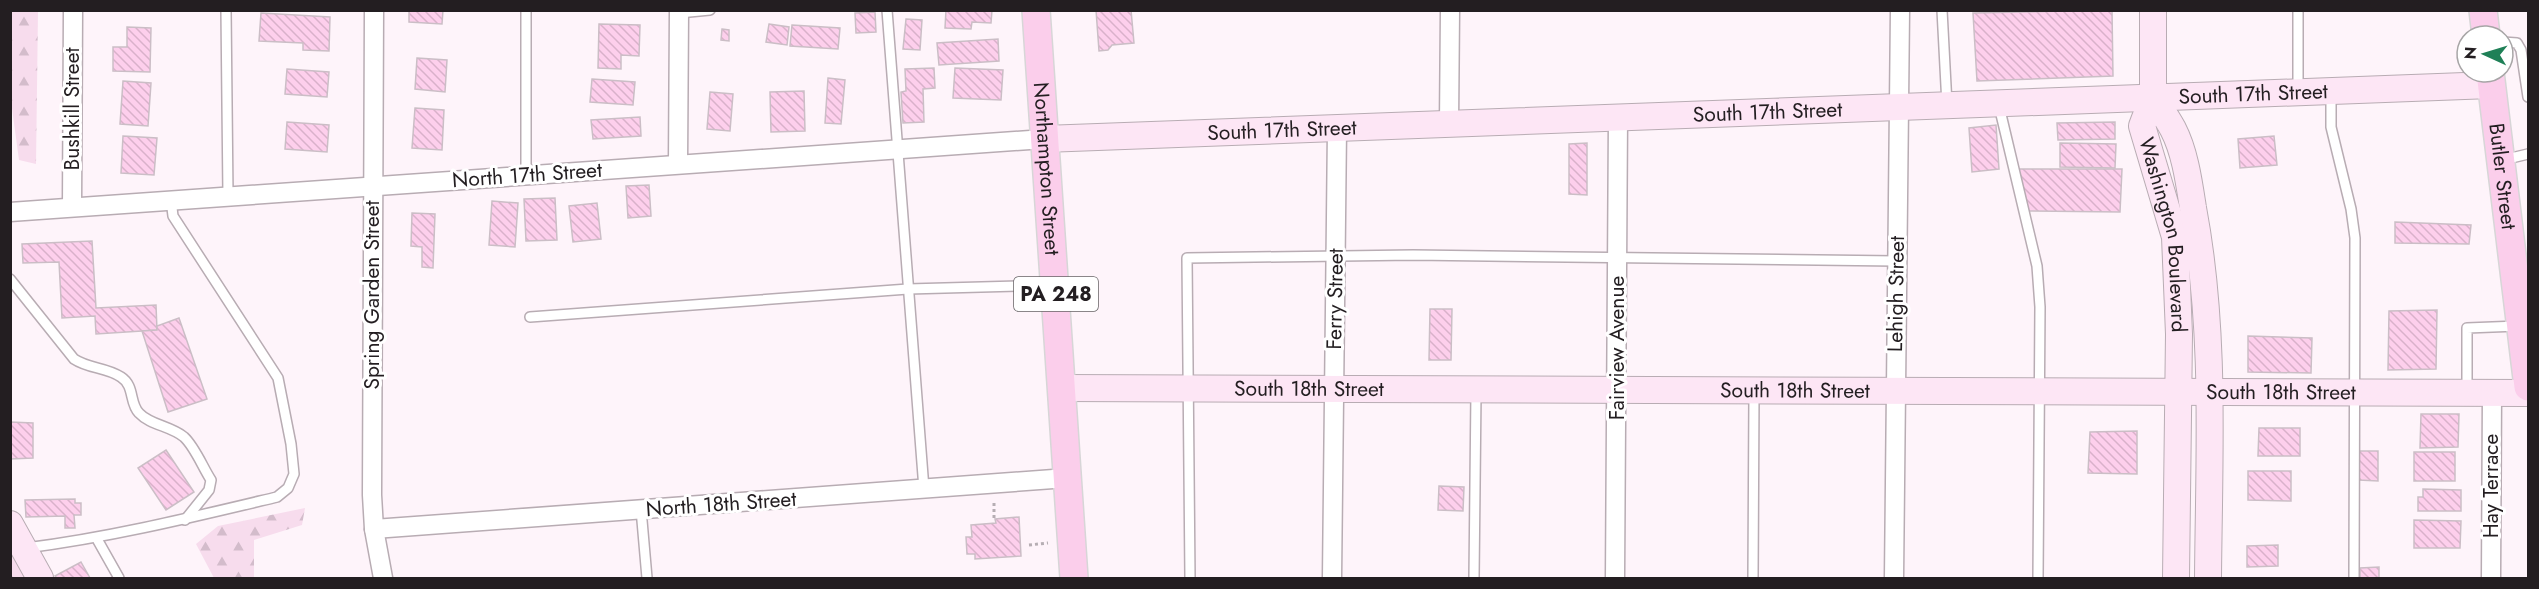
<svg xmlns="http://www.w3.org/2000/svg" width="2539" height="589" font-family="Jost,sans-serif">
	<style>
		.forest { fill: url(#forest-firs) }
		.park { fill: url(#park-tufts) }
		.building { fill: url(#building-back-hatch); stroke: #cbbec6; stroke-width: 1.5 }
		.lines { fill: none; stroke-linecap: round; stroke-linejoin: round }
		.lane-casing { stroke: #b8acb3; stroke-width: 12 }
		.street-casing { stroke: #b8acb3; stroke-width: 21 }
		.secondary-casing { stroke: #b8acb3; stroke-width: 28 }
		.primary-casing { stroke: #d7d6d7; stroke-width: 30 }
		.path { stroke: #b6aeb3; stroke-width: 3; stroke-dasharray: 3 3; stroke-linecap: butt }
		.lane { stroke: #fff; stroke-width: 9 }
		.street { stroke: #fff; stroke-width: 18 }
		.secondary { stroke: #fde6f5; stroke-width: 26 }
		.primary { stroke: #fbceeb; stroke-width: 27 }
		.labels { text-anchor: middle; stroke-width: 6; stroke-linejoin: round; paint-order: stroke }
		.shield { fill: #fff; stroke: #656264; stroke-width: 1.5 }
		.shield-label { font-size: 20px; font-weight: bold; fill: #231e21 }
		.street-label { font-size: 21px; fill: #231e21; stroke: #fff }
	</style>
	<defs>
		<pattern id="forest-firs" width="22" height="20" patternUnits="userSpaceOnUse" patternTransform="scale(1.5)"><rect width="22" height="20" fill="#f7dced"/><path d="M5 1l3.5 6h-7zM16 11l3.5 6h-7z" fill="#d3bccb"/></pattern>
		<pattern id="park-tufts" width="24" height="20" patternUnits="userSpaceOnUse" patternTransform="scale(1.5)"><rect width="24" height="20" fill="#f7dced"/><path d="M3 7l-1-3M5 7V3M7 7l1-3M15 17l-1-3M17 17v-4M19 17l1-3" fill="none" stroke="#d3bccb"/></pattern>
		<pattern id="building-back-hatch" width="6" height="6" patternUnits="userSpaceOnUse" patternTransform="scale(1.5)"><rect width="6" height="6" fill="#fdcfec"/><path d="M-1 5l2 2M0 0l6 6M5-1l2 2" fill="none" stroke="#d9b1ca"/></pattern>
	</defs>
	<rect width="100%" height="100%" fill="#fef4fa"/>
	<g class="forest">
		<path d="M10,11H38L36,164L19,160L11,101Z"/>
		<path d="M305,508L302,525L254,540V578H214L196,544L218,526Z"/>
	</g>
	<path class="park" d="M11,549L26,578H11Z"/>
	<g class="building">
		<path d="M409,10H443L442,24L409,22Z"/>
		<path d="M946,10H992L991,23L972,22L971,29L945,28Z"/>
		<path d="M1096,10H1131L1134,43L1112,45L1108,50L1099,51Z"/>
		<path d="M2112,10L2113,76L1977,81L1973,13Z"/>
		<path d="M875,12L876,32L856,33L855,13Z"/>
		<path d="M261,13L330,17L329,51L303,50V43L259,41Z"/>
		<path d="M906,19L922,20L920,50L903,49Z"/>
		<path d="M599,24L640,25L639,56L621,55V69L598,68Z"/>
		<path d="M769,24L789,27L787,45L766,42Z"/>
		<path d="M792,25L840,28L838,49L790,46Z"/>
		<path d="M127,27L151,28L150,72L113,71V47H127Z"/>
		<path d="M722,29L729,30V41L721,40Z"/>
		<path d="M998,39L999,61L939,65L937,43Z"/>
		<path d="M417,58L447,60L445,92L415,89Z"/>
		<path d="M934,68L935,88L923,89L924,122L903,123L901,92L906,91L905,69Z"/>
		<path d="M955,68L1003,70L1001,100L953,98Z"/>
		<path d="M287,69L329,72L327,97L285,94Z"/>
		<path d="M828,78L845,80L841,124L825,123Z"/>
		<path d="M592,79L635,82L633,105L590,102Z"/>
		<path d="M123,81L151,83L148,126L120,124Z"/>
		<path d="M804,91L805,131L771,132L770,92Z"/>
		<path d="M710,92L733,94L730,131L707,129Z"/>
		<path d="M415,108L444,110L442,150L412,148Z"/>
		<path d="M640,117L641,136L593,139L591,120Z"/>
		<path d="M287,122L329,125L327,152L285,149Z"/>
		<path d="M2115,122V139L2058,140L2057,123Z"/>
		<path d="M1996,125L1999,169L1972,172L1969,128Z"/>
		<path d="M123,136L157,138L154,175L121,173Z"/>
		<path d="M2274,136L2277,165L2240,168L2238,139Z"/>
		<path d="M1587,143V195L1569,194V144Z"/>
		<path d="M2060,143L2116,144L2115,168L2060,167Z"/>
		<path d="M2017,169H2122L2120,212L2028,211Z"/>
		<path d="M649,185L651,216L628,218L626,186Z"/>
		<path d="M555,198L557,240L526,241L524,199Z"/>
		<path d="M492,201L518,203L515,247L489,245Z"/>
		<path d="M597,203L601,239L573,242L569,206Z"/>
		<path d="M412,213L435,214L433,268L422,267V247L411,246Z"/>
		<path d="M2395,222L2471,225L2469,244L2395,243Z"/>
		<path d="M92,241L96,308L156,305L157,330L96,334L95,316L62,318L59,262L23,263L22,244Z"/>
		<path d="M1430,309H1452L1451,360H1429Z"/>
		<path d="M2437,310L2436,369L2388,370L2389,311Z"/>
		<path d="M179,318L207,399L168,412L142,331L157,330V326Z"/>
		<path d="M2248,336L2312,338L2311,373L2248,372Z"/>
		<path d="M2421,414H2459L2458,447L2420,448Z"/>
		<path d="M10,422L33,423V458L10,459Z"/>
		<path d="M2259,428H2300V456H2258Z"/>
		<path d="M2137,431V474L2088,473L2090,432Z"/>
		<path d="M166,450L194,492L166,510L138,468Z"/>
		<path d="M2359,451H2378V481L2359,480Z"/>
		<rect x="2414" y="452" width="41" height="29"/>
		<path d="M2248,471H2291V501L2248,500Z"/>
		<path d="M1439,486L1464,487L1463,511L1438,510Z"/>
		<path d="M2423,489L2461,490V511H2418V497H2423Z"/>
		<path d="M75,499V503H81V515H74L75,528H65V516L26,517L25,500Z"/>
		<path d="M1019,517L1021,556L975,559V554H967L966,537H972L971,525L996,523L995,519Z"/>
		<path d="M2414,520L2461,521L2460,548H2414Z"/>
		<path d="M2278,545V566L2247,567V546Z"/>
		<path d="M81,562L90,578H57L55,576Z"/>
		<path d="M2379,567V578H2360V568Z"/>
	</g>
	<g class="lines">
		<g class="lane-casing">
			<g id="lane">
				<path d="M226,10L228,196"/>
				<path d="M887,10L924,489"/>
				<path d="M1942,10L1947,105"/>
				<path d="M2298,10V89"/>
				<path d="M679,13L710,10"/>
				<path d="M2503,42L2517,43L2521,50L2528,97"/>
				<path d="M2331,92V127L2351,209L2355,238L2354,578"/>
				<path d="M1999,106L2037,266L2040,307L2038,578"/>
				<path d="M2503,160L2528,154"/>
				<path d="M526,175V10"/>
				<path d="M10,279L74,359C89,369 106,367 121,377C135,386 129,403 139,413C150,425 171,426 184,437C195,447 203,468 211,480L209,490L185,520"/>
				<path d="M530,317L908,289L1053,285"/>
				<path d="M2467,392V328L2518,326"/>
				<path d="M641,509L647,578"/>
				<path d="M97,539L119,578"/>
				<path d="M26,548C112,537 193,517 277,497L288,488L294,474L291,444L278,378L173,216L171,200"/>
				<path d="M1190,578L1187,258L1413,255L1896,261"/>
				<path d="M1474,578L1476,392"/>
				<path d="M1753,578L1754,393"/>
			</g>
		</g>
		<g class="street-casing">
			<g id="street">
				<path d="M374,10L372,495L374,529L383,578"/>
				<path d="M1449,124L1450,10"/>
				<path d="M678,164L679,10"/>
				<path d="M72,207L73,10"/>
				<path d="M10,212L1044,139"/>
				<path d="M374,529L1067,478"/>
				<path d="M1332,578L1337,128"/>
				<path d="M1615,578L1618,117"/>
				<path d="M1894,578L1900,10"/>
				<path d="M2491,578L2492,393"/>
			</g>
		</g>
		<g class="secondary-casing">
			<g id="secondary">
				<path id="s1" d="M2153,10V97L2142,126L2175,237L2179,334L2176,578"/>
				<path d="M2153,97C2160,108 2167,118 2173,129C2185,152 2189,182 2193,208C2216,330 2209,455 2208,578"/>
				<path id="s2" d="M1044,139L2491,85"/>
				<path id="s3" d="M1061,388L2528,393"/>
				<path d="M10,524L40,578"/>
			</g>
		</g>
		<g class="primary-casing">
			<g id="primary">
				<path id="s4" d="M1036,10L1074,578"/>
				<path d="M2483,10L2486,36"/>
				<path id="s5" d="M2490,72L2528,387"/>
			</g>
		</g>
		<g class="path">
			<path d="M994,503V518"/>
			<path d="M1029,545L1048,543"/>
		</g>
		<use href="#lane" class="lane"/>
		<use href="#street" class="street"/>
		<use href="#secondary" class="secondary"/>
		<use href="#primary" class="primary"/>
	</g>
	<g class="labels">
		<rect class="shield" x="1014" y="277" width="84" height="34" rx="4.5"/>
		<g class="shield-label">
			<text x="1056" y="301">PA 248</text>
		</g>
		<g class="street-label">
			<text dy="7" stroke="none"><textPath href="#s2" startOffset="1210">South 17th Street</textPath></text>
			<text transform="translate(72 109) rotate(-90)" y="7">Bushkill Street</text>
			<text dy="7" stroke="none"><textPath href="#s2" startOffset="724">South 17th Street</textPath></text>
			<text dy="7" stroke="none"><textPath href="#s2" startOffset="238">South 17th Street</textPath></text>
			<text dy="7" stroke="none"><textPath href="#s4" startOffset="159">Northampton Street</textPath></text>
			<text transform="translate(527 175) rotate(-4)" y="7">North 17th Street</text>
			<text dy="7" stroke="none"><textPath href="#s5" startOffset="105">Butler Street</textPath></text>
			<text dy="7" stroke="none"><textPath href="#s1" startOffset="230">Washington Boulevard</textPath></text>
			<text transform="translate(1896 294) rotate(-89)" y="7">Lehigh Street</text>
			<text transform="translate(372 295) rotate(-90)" y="7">Spring Garden Street</text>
			<text transform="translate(1335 299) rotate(-89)" y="7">Ferry Street</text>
			<text transform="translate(1617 348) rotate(-90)" y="7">Fairview Avenue</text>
			<text dy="7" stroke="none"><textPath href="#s3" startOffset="248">South 18th Street</textPath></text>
			<text dy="7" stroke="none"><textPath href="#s3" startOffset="734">South 18th Street</textPath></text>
			<text dy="7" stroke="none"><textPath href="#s3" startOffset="1220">South 18th Street</textPath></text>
			<text transform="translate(2491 486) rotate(-90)" y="7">Hay Terrace</text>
			<text transform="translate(721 504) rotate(-4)" y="7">North 18th Street</text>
		</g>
	</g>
	<rect width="2539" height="589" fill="none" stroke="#231e21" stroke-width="24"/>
	<g transform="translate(2485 54) rotate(274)"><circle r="28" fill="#ffffff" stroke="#a7a5a6" stroke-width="1.5"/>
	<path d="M0-4.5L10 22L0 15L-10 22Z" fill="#1f8057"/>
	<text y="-9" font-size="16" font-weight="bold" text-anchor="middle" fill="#231e21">N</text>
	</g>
</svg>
